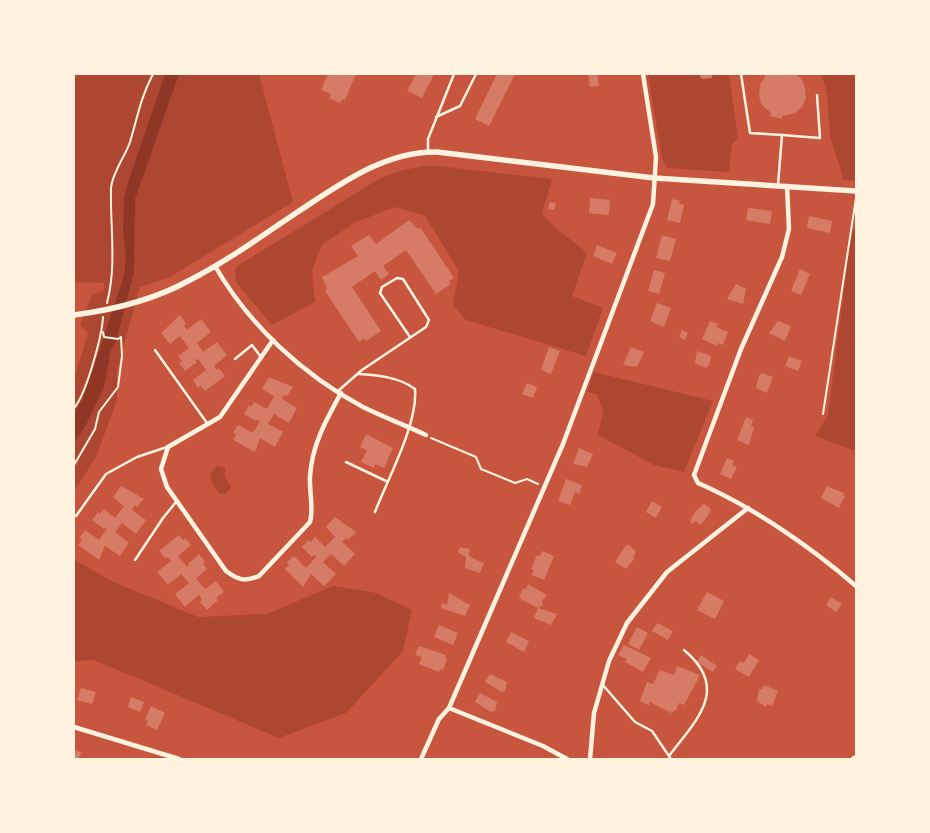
<svg xmlns="http://www.w3.org/2000/svg" width="930" height="833" font-family="'Archivo Narrow',sans-serif">
	<style>
		.green { fill: #ae4732 }
		.water { fill: #8f3625 }
		.building { fill: #d67c66 }
		.lines { fill: none; stroke-linecap: round; stroke-linejoin: round }
		.path { stroke: #fff3e0; stroke-width: 2 }
		.service { stroke: #fff3e0; stroke-width: 2.5 }
		.minor { stroke: #fff3e0; stroke-width: 4.5 }
		.tertiary { stroke: #fff3e0; stroke-width: 5.5 }
		.secondary { stroke: #fff3e0; stroke-width: 6 }
	</style>
	<rect width="100%" height="100%" fill="#c8553d"/>
	<g class="green">
		<path d="M74,74H259L293,202L168,278L140,287L117,371V400L96,457L74,491V379L88,333L80,325L92,295L104,290V283L74,282Z"/>
		<path d="M648,74H729L738,138L732,144L729,172L667,168L662,159Z"/>
		<path d="M820,74H856V181L843,180C841,165 834,153 831,139C827,116 831,94 820,74Z"/>
		<path d="M423,166H438L552,179L542,214L556,228L587,253L572,296L603,308L586,356L466,320L453,305L459,271L425,216L395,207L354,223L322,245L312,271L315,302L272,325L236,282L235,270L239,265L379,179L400,171Z"/>
		<path d="M856,225V451L815,436L828,415L851,235Z"/>
		<path d="M594,372L713,401L684,472L654,465L598,435L603,412L597,394L587,392Z"/>
		<path d="M217,466L225,468V477L231,487L226,494H220L212,484L210,474Z"/>
		<path d="M74,559L111,581L198,617L267,614L333,586L376,593L412,610L403,651L346,713L279,738L94,660L74,661Z"/>
	</g>
	<path class="water" d="M165,74H179L135,199L134,272L116,341L111,349L104,387L87,423L74,443V414L82,400L93,369L124,276L126,258L123,233L124,197L128,183Z"/>
	<g class="building">
		<path d="M328,74H356L345,100L342,99L340,103L329,98L331,94L321,90Z"/>
		<path d="M416,74H434L422,98L407,91Z"/>
		<path d="M497,74H515L489,126L475,119Z"/>
		<path d="M588,74H597L599,86L590,87Z"/>
		<path d="M700,74H712V78L701,79Z"/>
		<path d="M764,74H795L801,78L805,87L806,98L802,107L795,113L782,116V119L770,116L771,113L761,104L759,95L760,85L765,77Z"/>
		<path d="M590,198L610,200L609,215L589,213Z"/>
		<path d="M672,199L680,201L679,204L684,205L680,223L667,220Z"/>
		<path d="M550,202L556,203L554,210L548,209Z"/>
		<path d="M748,208L772,211L770,224L746,220Z"/>
		<path d="M809,216L832,221L830,233L807,228Z"/>
		<path d="M409,220L418,229L420,227L454,278L449,281L451,284L436,294L406,250L383,266L389,274L381,280L375,271L352,287L381,331L366,341L364,338L359,342L325,291L327,289L322,277L358,256L351,246L369,235L376,244Z"/>
		<path d="M662,235L676,239L670,261L656,258Z"/>
		<path d="M597,245L617,253L612,264L593,256Z"/>
		<path d="M800,269L810,274L801,295L791,291Z"/>
		<path d="M654,270L665,273L659,294L648,291Z"/>
		<path d="M736,284L746,289L743,304L727,299Z"/>
		<path d="M657,303L671,308L664,327L650,321Z"/>
		<path d="M180,315L186,324L184,326L187,330L201,319L211,332L197,343L203,352L217,342L227,355L214,366L217,370L219,368L225,376L205,391L201,386L198,388L193,380L206,370L198,359L195,360L197,362L185,371L179,363L182,361L178,356L189,348L180,336L170,344L161,333Z"/>
		<path d="M710,321L718,324L716,327L728,332L723,345L718,343L717,346L702,339Z"/>
		<path d="M778,321L791,326L785,341L769,333Z"/>
		<path d="M682,330L688,333L685,340L679,337Z"/>
		<path d="M549,347L560,351L551,374L541,370Z"/>
		<path d="M631,347L644,352L637,367L623,365Z"/>
		<path d="M697,351L711,356L709,365L706,368L695,363Z"/>
		<path d="M789,356L802,361L798,371L785,366Z"/>
		<path d="M762,373L773,377L767,393L756,388L759,376Z"/>
		<path d="M269,377L293,387L287,396L284,395L282,399L297,408L289,423L274,414L268,424L283,432L275,447L260,438L255,452L233,440L236,434L233,433L238,425L253,433L260,421L257,419L256,421L244,414L249,405L251,407L254,402L267,409L274,396L262,389Z"/>
		<path d="M527,383L537,387L533,398L522,394Z"/>
		<path d="M746,417L753,420L751,426L754,427L749,445L737,440Z"/>
		<path d="M366,434L393,448L384,468L375,464L374,468L361,462L367,450L360,447Z"/>
		<path d="M579,448L593,454L587,467L573,464Z"/>
		<path d="M727,458L734,461L732,465L737,467L731,479L720,474Z"/>
		<path d="M566,479L582,485L579,494L575,492L570,505L558,501Z"/>
		<path d="M121,486L144,499L137,507L135,505L132,510L146,520L136,534L122,523L115,532L129,543L120,556L105,546L99,560L78,545L82,540L80,538L85,530L99,540L107,529L105,527L104,529L92,520L98,512L100,514L104,509L115,518L124,506L113,497Z"/>
		<path d="M827,486L844,493L843,495L845,496L839,508L821,498Z"/>
		<path d="M652,501L662,507L656,518L646,512Z"/>
		<path d="M704,504L711,509L709,514L701,525L695,521L693,524L690,522L694,513Z"/>
		<path d="M335,517L356,532L348,540L346,538L342,542L355,554L344,566L331,554L323,562L336,574L324,586L311,574L303,587L285,569L289,565L287,562L294,556L306,568L316,557L314,555L312,557L302,547L308,540L311,542L315,537L325,547L335,537L326,527Z"/>
		<path d="M179,535L183,540L185,538L191,545L178,556L187,567L189,565L188,564L199,554L205,562L203,564L207,569L196,578L205,589L216,581L224,592L216,598L218,600L207,610L200,602L202,600L199,595L185,607L175,594L189,583L181,574L168,585L157,572L171,561L168,557L165,558L159,551Z"/>
		<path d="M626,545H629L636,552L633,557L635,558L626,569L615,562Z"/>
		<path d="M460,547L470,549L469,554L470,557L484,563L480,573L465,568L466,557L458,552Z"/>
		<path d="M542,551L554,556L544,580L532,575L534,570L531,569L537,555L540,556Z"/>
		<path d="M528,584L547,595L542,601L543,605L538,608L519,598L523,588L526,589Z"/>
		<path d="M707,592L724,601L715,619L697,610Z"/>
		<path d="M449,593L470,605L465,616L441,608L442,603L447,605Z"/>
		<path d="M831,597L842,604L836,612L826,605Z"/>
		<path d="M538,608L557,614L551,625L534,618Z"/>
		<path d="M657,623L673,631L668,640L652,631Z"/>
		<path d="M439,625L458,633L453,645L434,637Z"/>
		<path d="M637,627L648,633L639,650L628,644Z"/>
		<path d="M511,632L529,641L524,652L506,642Z"/>
		<path d="M624,645L651,658L643,672L625,662L627,659L618,655Z"/>
		<path d="M419,646L446,655L445,658L447,659L443,670L440,669L439,672L419,664L422,657L415,655Z"/>
		<path d="M749,654L759,660L749,677L735,669L740,661L744,663Z"/>
		<path d="M701,655L717,666L713,672L697,662Z"/>
		<path d="M677,666L700,675L684,705L679,703L676,710L671,713L650,702L649,705L640,701L647,682L653,684L660,670L674,675Z"/>
		<path d="M490,674L507,682L505,691L502,692L485,682Z"/>
		<path d="M764,685L778,691L772,706L767,704L766,707L757,701L759,689H762Z"/>
		<path d="M81,688L96,692L92,704L77,700Z"/>
		<path d="M480,693L497,702L495,711L491,712L475,702Z"/>
		<path d="M131,697L144,702L140,712L128,707Z"/>
		<path d="M151,706L165,713L157,730L146,725L148,721L145,719Z"/>
		<path d="M74,750L81,752L79,759H74Z"/>
	</g>
	<g class="lines">
		<g class="path">
			<path d="M107,303C117,265 110,227 111,188C112,173 125,157 130,142C138,116 140,99 153,74"/>
			<path d="M74,408C86,395 102,336 103,317"/>
			<path d="M823,414L856,198"/>
			<path d="M431,438L476,457L481,469L515,483L527,479L538,484"/>
			<path d="M74,465L95,429L99,412L118,387L122,356L121,337L118,339L104,337L103,332"/>
		</g>
		<g class="service">
			<path d="M741,74L750,133L782,135L778,185"/>
			<path d="M436,117L460,106L476,74"/>
			<path d="M782,135L820,138L817,95"/>
			<path d="M428,152V139L454,74"/>
			<path d="M155,350L207,423"/>
			<path d="M235,359L252,345L261,357"/>
			<path d="M358,374C377,375 399,377 415,389C418,424 388,478 375,512"/>
			<path d="M338,391L362,370L426,327L429,320L403,279L397,278L382,287L380,293L410,337"/>
			<path d="M346,462L386,481"/>
			<path d="M76,516L106,474L137,457L167,447"/>
			<path d="M135,560L163,518L176,502"/>
			<path d="M602,684L635,722L652,731L671,759"/>
			<path d="M669,756C696,720 731,689 684,650"/>
		</g>
		<g class="minor">
			<path d="M787,186L789,229L782,257L741,349L694,475L698,483C753,507 811,547 856,586"/>
			<path d="M215,266C249,325 303,375 363,407C383,417 405,425 426,435"/>
			<path d="M273,340L220,417L168,447L161,469L167,487L226,571C238,580 245,582 259,576L310,522C314,507 309,492 310,476C312,445 326,420 341,393"/>
			<path d="M449,708L543,746L567,759"/>
			<path d="M74,727L179,759"/>
			<path d="M421,759L439,719L449,708L563,444L653,204L656,157L643,74"/>
			<path d="M590,759L594,713L609,661L627,623L667,572L748,508"/>
		</g>
		<path class="tertiary" d="M74,315C112,310 156,299 190,280C227,261 262,236 296,213C339,185 384,151 437,152L654,178L856,191"/>
		<path class="secondary" d="M854,759L856,758"/>
	</g>
	<rect width="930" height="833" fill="none" stroke="#fff3e0" stroke-width="150"/>
</svg>
